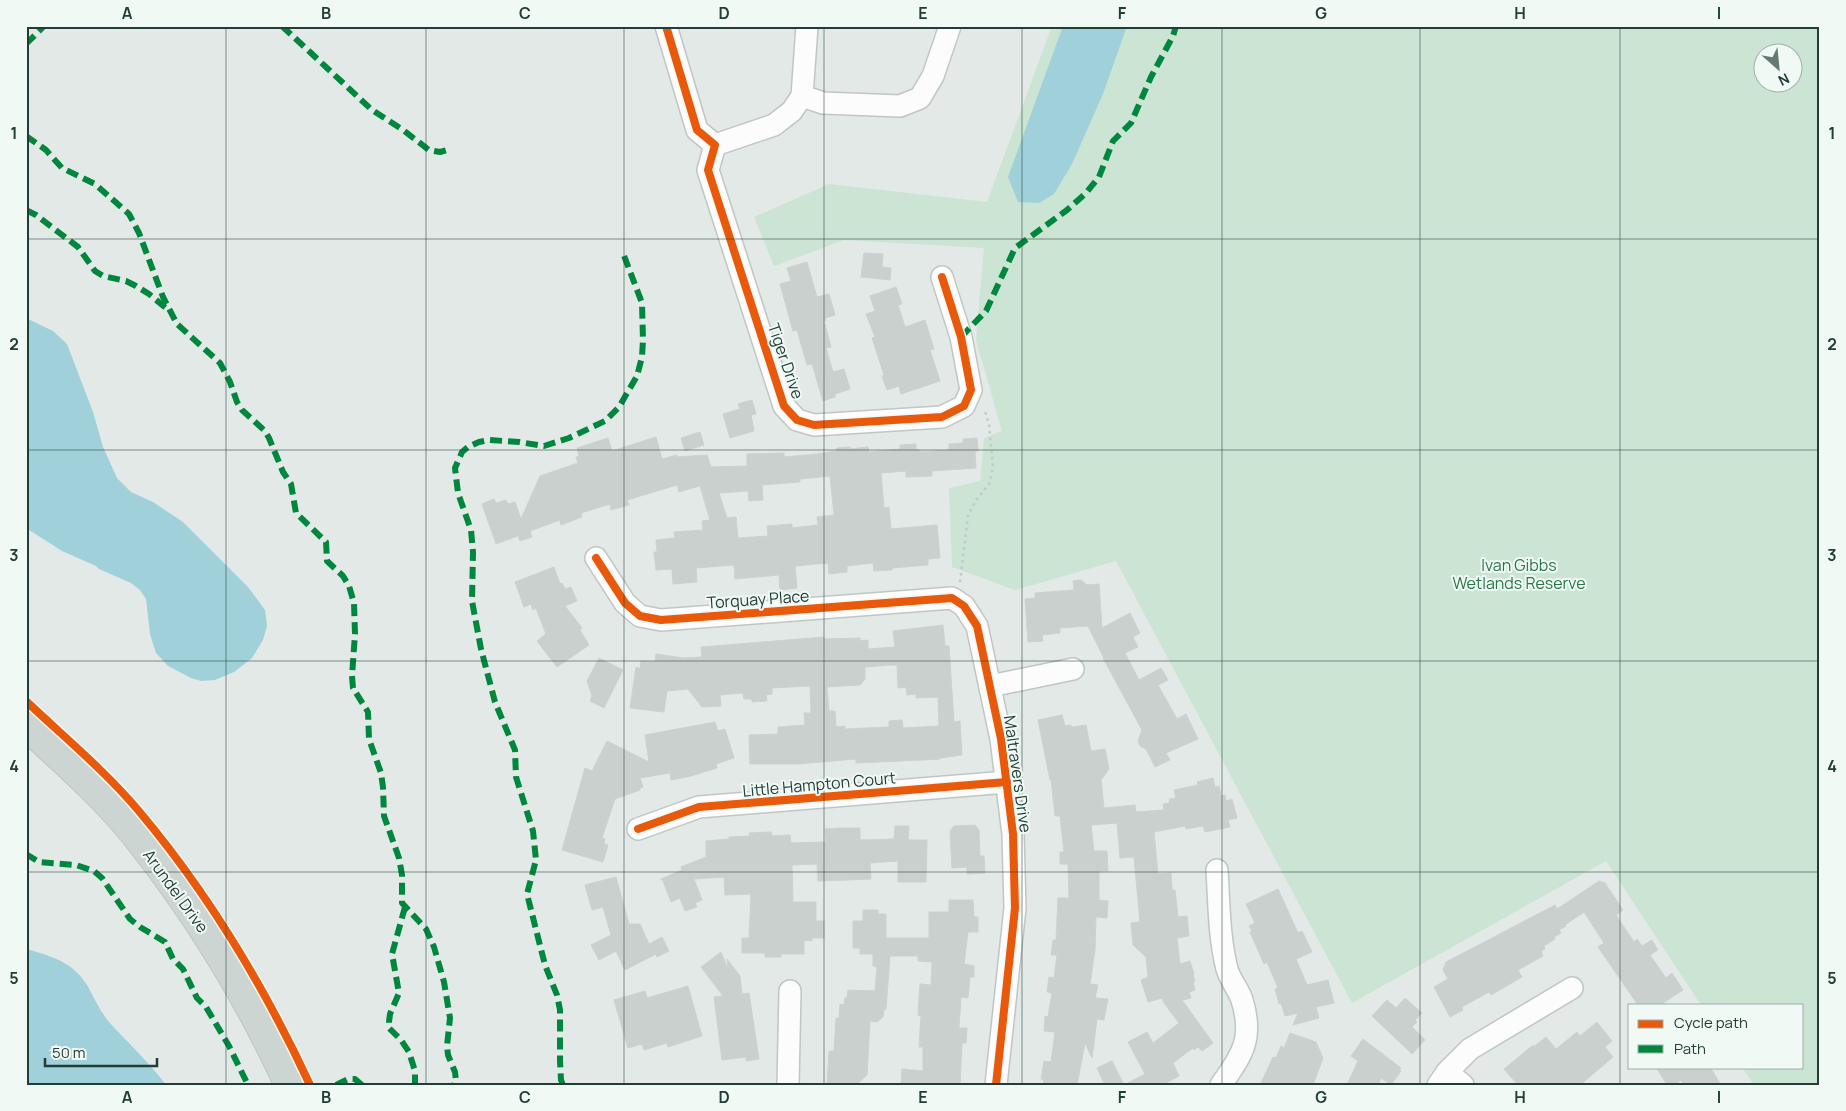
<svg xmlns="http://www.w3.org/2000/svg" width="1846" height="1111" font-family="Manrope,sans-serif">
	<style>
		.green { fill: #cbe4d3; fill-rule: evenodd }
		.water { fill: #a0d1da }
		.building { fill: #cad0ce; stroke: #cbd2cf; fill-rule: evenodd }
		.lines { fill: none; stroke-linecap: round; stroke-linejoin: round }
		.minor-casing { stroke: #c0c6c4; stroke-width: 24 }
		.major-casing { stroke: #bbc5c3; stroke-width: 30 }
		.path { stroke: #c0cac6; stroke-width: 2.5; stroke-dasharray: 2.5 4; stroke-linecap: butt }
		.minor { stroke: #fbfcfb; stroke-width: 21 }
		.major { stroke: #cdd5d3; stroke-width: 28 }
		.quiet { stroke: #00873e; stroke-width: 6; stroke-dasharray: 12 6; stroke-linecap: butt }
		.cycleway-casing { stroke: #f1f9f5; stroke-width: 11 }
		.cycleway { stroke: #e8590c; stroke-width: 8 }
		.grid { fill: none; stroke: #203e37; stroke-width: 1; stroke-opacity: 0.55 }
		.labels { text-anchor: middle; stroke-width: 4; stroke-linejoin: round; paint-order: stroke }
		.street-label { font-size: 16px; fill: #203e37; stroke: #f1f9f5 }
		.park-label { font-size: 16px; fill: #277748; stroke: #f1f9f5 }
		.neatline { fill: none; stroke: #203e37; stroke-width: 2 }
		.grid-label { font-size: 16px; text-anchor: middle; font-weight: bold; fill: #203e37 }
	</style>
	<rect width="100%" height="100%" fill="#e3e9e6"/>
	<path class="green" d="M1052,26H1820V1085H1754L1742,1067H1802V1005H1701L1606,861L1352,1003L1116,561L1015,590L952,567L949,488L980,481L984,438L1002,431L976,340L984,248L844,240L774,266L754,217L829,184L987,202ZM1764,52H1794V82H1764Z"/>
	<g class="water">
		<path d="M1063,26H1127L1103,94L1072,164L1054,194L1039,203L1018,202L1008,177Z"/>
		<path d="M26,318L53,331L67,344L93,412L103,447L117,478L131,492L153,502L183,522L248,587L265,610L267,626L263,640L252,658L234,672L215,680L201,681L191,678L168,666L156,653L150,634L146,599L140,590L131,583L99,569L96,566L62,551L26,528Z"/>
		<path d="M26,949C51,956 73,962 87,985C94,998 100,1011 109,1022C128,1043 149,1062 166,1085H26Z"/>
	</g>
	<g class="building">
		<path d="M864,253L883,254L882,267L891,268L890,280L861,277Z"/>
		<path d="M807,262L817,297L829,294L835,315L825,318L826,320L824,321L831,347L826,348L833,372L844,369L850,389L835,394V397L823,401L812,364L807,365L797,330L793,331L780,284L791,281L787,268Z"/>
		<path d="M896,287L902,304L898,305L905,327L925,320L934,349L930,350L940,381L901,394L899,386L887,390L882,376L884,375L872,338L875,337L866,314L875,311L870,296Z"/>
		<path d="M752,400L756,414L751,415L754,431L730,438L723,414L740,409L738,404Z"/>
		<path d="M700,432L704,445L685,451L681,438Z"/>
		<path d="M656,437L662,459L677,455V457L707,455L711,467L747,466V454L784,453V457L817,454L836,451L837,448L850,447V449L868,447L869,452L900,449V445L916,444V450H920V452L949,450V444L963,443V439L977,438L978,451H975L976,468L932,471V476L906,477V471L881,473L884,508L889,507L891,529L937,525L940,558L928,559V565L892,568V570L874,571L873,563L847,566V572L829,574L828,563L795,566L797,588L780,590L779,575L735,579L734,565L696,568L697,582L673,584L672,569L656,570L654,552H657L656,540L675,538L674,532L703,530L702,521L710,520L700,486L679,492L677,485L627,500L629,505L611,510L610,504L581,513L582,517L561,525L560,520L530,531L532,537L520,541L518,536L496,544L482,504L494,499L496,503L506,500L508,504L515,502L521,519L540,476L578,463L576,457L579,456L577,448L608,438L612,451ZM830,476L834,515L817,517L818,525L792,528V524L767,526L768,536L738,538L736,517L727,518L719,493L748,491L749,501L763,500L762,485L800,482V479Z"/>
		<path d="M554,567L560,584L562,583L565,589L571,587L577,601L565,606L582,628L580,630L589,645L557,667L537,641L546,634L536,608L533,610L531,604L524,607L515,582Z"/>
		<path d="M1081,580L1087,585L1099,584L1102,628L1130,613L1140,633L1133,637L1138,647L1125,653L1139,680L1161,668L1168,680L1158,685L1177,719L1186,714L1198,739L1166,753L1170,760L1155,767L1146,749L1140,746L1138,741L1142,730L1103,658H1104L1088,626L1060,628V633L1042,635L1043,641L1028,642L1025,599L1035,598V593L1074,590L1073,581Z"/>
		<path d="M943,625L945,646H949L954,722L960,721L962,755L940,758V759L923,760L856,763V759L798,764H750L749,735L778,734V727L805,725L804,713H811L810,686L772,688V694L766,695L767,701L752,702V699H744L743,693L720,695L721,706L702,707L688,689L667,691L664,712L630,708L636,667L640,669L641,661L655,662L656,654L684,658L702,657L701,647L824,637V639L860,638V641L868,640V649L895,647L893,631ZM891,665H897L898,688L906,687L907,695L916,694V698L938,697L939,726L903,728L902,720L889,721V727L845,729V726L836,727L835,711H829L827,687L860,685L865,679V667Z"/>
		<path d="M599,658L623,670L604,708L590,701L592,696L587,681Z"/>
		<path d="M1062,715L1065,726L1070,725L1073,727L1086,725L1091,751L1105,749L1109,769L1101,780L1104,808L1135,805L1136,812L1164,810L1163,804L1170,803L1169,799L1176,798L1174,790L1198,785L1197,782L1213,778L1215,787L1219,786L1221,796L1225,795L1226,801L1232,799L1237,818L1228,820L1230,827L1205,832L1203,826L1186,829L1185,826L1154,832L1158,874L1171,873L1172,890H1175L1178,917L1187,916L1189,936L1177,938L1180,964L1190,961L1194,974L1193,975L1195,981L1193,982L1195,990L1189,992L1191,998L1182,1000L1213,1043L1202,1051L1198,1047L1194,1050L1193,1048L1173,1063L1179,1076L1162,1085H1105L1097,1068L1112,1061L1124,1085L1145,1074L1128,1042L1147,1032L1153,1043L1179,1023L1164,1003L1162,998L1148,1002L1141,980L1148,977L1146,957L1133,945L1131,923L1140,922L1134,857L1120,858L1117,823L1091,825L1094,851H1107L1108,871H1099V900L1108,901L1107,918L1096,917L1095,950L1090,984L1098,985L1095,998L1108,999L1104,1020L1097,1019L1092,1058L1085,1043L1077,1085H1043L1044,1080L1041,1079L1044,1061L1051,1062L1055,1032L1044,1031L1045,1016L1048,1017L1052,993L1047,992L1049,977L1054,978L1057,955H1051L1053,940H1056L1058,898H1069L1068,864H1060V852H1064L1060,816H1055L1051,779L1050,780L1038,720Z"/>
		<path d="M715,722L718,731L725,729L734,758L716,764L717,768L691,776L671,780L670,773L640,778L643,787L640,788V790L615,799L602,838L605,839L604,844L608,845L603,862L562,850L585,768L592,771L607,741L649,762L645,735Z"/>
		<path d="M975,825L979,830L980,856H984L985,873L967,874V867L952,868L950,831L954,826Z"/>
		<path d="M895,826H909L908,840H927L926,882H898V861L870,863L871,879L848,880L818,881L817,864L792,865L793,902H816V921H824V938H812V941L804,940V954H781V957H765V953H742V938H749L751,894L725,895L724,877L694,879L702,900L695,903L697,907L685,911L680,898L671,902L663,881L664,880H661V879L682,870L681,867L706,857V841L729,839V837L750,836L749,833L771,832L772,836L790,835L791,843L826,842L825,829L840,828H860V840L894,839Z"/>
		<path d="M616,877L629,924H640L649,944L662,937L669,951L657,957L656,954L625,970L616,951L599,960L591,945L611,935L603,907L592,910L585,885Z"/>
		<path d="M1599,881L1605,883L1623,910L1616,915L1634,942L1637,939L1642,946L1652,940L1658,950L1650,955L1666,978L1672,973L1683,990L1660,1005H1638L1598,947L1604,943L1584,912L1565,925L1566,926L1559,930L1561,933L1554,937L1555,939L1544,946L1545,949L1541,951L1543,956L1518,970L1522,977L1491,995L1489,992L1462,1007L1463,1010L1450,1017L1434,987L1448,979L1443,970L1446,962L1555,905L1557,909Z"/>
		<path d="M1278,889L1298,933L1302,931L1312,952L1296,959L1307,985L1328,980L1334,1003L1316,1007L1319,1018L1293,1025L1298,1013L1285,1016L1281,1003L1279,1004L1275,989L1278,988L1267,962L1264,964L1250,932L1252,931L1249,926L1255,923L1246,904Z"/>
		<path d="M949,900H973L974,917H978V932H968L964,964L974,966V977H970L968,998L961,997L959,1028H967L966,1043H962L960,1085H901L902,1069L923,1071V1047H919L921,1016L918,1015L920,984L931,985L932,962L918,961V956H890L886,1009L884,1010L883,1017L877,1022L870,1021L867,1075L856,1085H827L829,1051H834L836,1018H839L840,1004L844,1005L845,998H847L848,990L875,991L877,967L873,966V954H860V948H853V921H863V910H878V914H886V938H929V912H949Z"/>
		<path d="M721,952L728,970L727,959L740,976L742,994L749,993L759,1059L746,1061V1057L722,1060L714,997L723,996L701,967Z"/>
		<path d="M688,986L702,1036L668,1047L667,1043L644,1050L642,1044L628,1048L614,1000L645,991L647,998Z"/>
		<path d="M1405,998L1422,1013L1415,1020L1417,1022L1412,1027L1425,1040L1412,1054L1372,1016L1387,1000L1396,1008Z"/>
		<path d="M1597,1022L1612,1041L1605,1047L1613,1057L1580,1085H1518L1504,1069L1532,1046H1535L1546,1037L1556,1049L1577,1032L1580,1036Z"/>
		<path d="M1290,1033L1316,1042L1323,1058L1313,1085H1260L1273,1057L1276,1058L1281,1046L1284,1048Z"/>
		<path d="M1363,1039L1401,1068L1399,1070L1401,1071L1391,1085L1381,1078L1378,1085H1347L1358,1061L1351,1056Z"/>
		<path d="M1656,1067H1710L1721,1085H1684L1681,1080L1674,1085H1667Z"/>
	</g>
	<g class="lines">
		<g class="minor-casing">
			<g id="minor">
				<path d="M666,26L697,130L715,145L708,170L784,406L797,420L814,425L942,417L964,406L971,390L961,337L942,277"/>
				<path d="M802,96L823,103L900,106L920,98L933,76L950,26"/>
				<path d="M715,145L774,125L792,111L802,96L807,26"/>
				<path d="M596,558L625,603L640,616L661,620L952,598L964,606L977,626L1001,739L1013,834L1015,908L996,1085"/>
				<path d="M990,686L1073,669"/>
				<path d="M638,829L699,807L1007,782"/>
				<path d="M1217,870C1219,902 1219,938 1227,969C1230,980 1239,990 1242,1000C1254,1040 1242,1054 1221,1085"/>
				<path d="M1447,1072L1463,1085"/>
				<path d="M788,1085L790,991"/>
				<path d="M1438,1085L1447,1072L1470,1049L1572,988"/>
			</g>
		</g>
		<g class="major-casing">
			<path id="major" d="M26,726C64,761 104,796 136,836C197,913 248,996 289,1085"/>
		</g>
		<path class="path" d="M960,582L968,516L975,502L989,484L993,467L989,425L985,411L983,409"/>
		<use href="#minor" class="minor"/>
		<use href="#major" class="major"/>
		<g class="quiet">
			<path d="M282,26L372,110L403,130L429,150L440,152L447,150"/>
			<path d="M26,27L27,26"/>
			<path d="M26,44L44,26"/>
			<path d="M26,136L46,150L62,168L95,184L129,214L139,233L163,297L177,324L220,363L230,382L237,402L242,410L265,431L269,438L283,472L291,484L296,513L326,542L327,561L343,576L349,586L354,603L355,634L352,676L353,688L368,712L369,739L381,773L383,787L384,816L399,858L402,875V903L426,929L434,947L444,982L450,1018L447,1046L448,1055L455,1072L456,1081L454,1085"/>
			<path d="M26,210L36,215L78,247L95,271L103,276L126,281L136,286L149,294L167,309"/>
			<path d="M961,337L986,311L1015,248L1067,210L1086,193L1099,177L1113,141L1131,123L1151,77L1173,36L1176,26"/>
			<path d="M26,854L39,862L76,865L94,871L102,878L130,919L140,927L165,942L173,959L183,969L197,998L206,1007L229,1046L248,1085"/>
			<path d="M405,907L392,954L399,993L390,1014L389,1022V1028L401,1040L409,1052L415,1071V1085"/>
			<path d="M336,1085L348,1079H355L362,1085"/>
			<path d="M563,1085L561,1080L560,1061V1010L557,995L545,965L527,894L536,860L533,831L516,777L515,750L495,702L481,649L472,601L473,552L471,530L458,493L455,468L462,452L468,447L479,442L489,440L519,442L544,446L569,438L605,421L619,407L637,376L642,357L643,340L642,303L623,253"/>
		</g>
		<g class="cycleway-casing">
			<g id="cycleway">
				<path d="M666,26L697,130L715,145L708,170L784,406L797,420L814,425L942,417L964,406L971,390L961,337L942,277"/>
				<path d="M596,558L625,603L640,616L661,620L952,598L964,606L977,626L1001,739L1013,834L1015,908L996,1085"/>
				<path d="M26,701C64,737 104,770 138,810C208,893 264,986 310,1085"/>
				<path d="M638,829L699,807L1007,782"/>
			</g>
		</g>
		<use href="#cycleway" class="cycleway"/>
	</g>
	<path class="grid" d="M226,26V1085M426,26V1085M624,26V1085M824,26V1085M1022,26V1085M1222,26V1085M1420,26V1085M1620,26V1085M26,239H1820M26,450H1820M26,661H1820M26,872H1820"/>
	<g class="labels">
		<g class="street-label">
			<text transform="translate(786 361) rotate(71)" y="6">Tiger Drive</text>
			<text transform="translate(758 599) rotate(-4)" y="6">Torquay Place</text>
			<text transform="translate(1018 774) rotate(82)" y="6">Maltravers Drive</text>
			<text transform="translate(819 784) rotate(-5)" y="6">Little Hampton Court</text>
			<text transform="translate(176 891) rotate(54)" y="6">Arundel Drive</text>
		</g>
		<g class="park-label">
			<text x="1519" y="571">Ivan Gibbs<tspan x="1519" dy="18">Wetlands Reserve</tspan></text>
		</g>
	</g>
	<rect width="1846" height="1111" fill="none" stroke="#f1f9f5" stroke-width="55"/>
	<rect x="1628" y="1004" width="175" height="65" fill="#f1f9f5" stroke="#9daea9"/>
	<rect x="1638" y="1020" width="25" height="8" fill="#e8590c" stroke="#9daea9"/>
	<text x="1674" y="1028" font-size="15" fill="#203e37">Cycle path</text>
	<rect x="1638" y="1045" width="25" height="8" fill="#00873e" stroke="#9daea9"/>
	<text x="1674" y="1054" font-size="15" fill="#203e37">Path</text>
	<g transform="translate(1778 68) rotate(153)"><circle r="24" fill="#f1f9f5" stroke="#9daea9"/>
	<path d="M0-4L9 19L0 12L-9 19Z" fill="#647a74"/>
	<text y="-8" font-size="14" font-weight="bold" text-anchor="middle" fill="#203e37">N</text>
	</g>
	<path d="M45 1058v8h112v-8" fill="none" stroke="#203e37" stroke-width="2.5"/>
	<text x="52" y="1058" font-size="15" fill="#203e37" stroke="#f1f9f5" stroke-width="4" paint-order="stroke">50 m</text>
	<rect x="28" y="28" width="1790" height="1056" class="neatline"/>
	<g class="grid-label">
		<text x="127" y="19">A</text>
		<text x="326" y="19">B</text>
		<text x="525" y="19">C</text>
		<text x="724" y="19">D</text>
		<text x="923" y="19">E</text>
		<text x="1122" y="19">F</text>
		<text x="1321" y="19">G</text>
		<text x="1520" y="19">H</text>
		<text x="1719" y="19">I</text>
		<text x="14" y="139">1</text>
		<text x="1832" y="139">1</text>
		<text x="14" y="350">2</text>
		<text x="1832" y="350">2</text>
		<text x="14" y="561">3</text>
		<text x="1832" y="561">3</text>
		<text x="14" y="772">4</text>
		<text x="1832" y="772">4</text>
		<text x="14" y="984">5</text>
		<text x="1832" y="984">5</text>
		<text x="127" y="1103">A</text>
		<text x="326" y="1103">B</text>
		<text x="525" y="1103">C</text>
		<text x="724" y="1103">D</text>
		<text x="923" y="1103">E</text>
		<text x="1122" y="1103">F</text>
		<text x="1321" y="1103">G</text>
		<text x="1520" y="1103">H</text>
		<text x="1719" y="1103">I</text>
	</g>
</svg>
